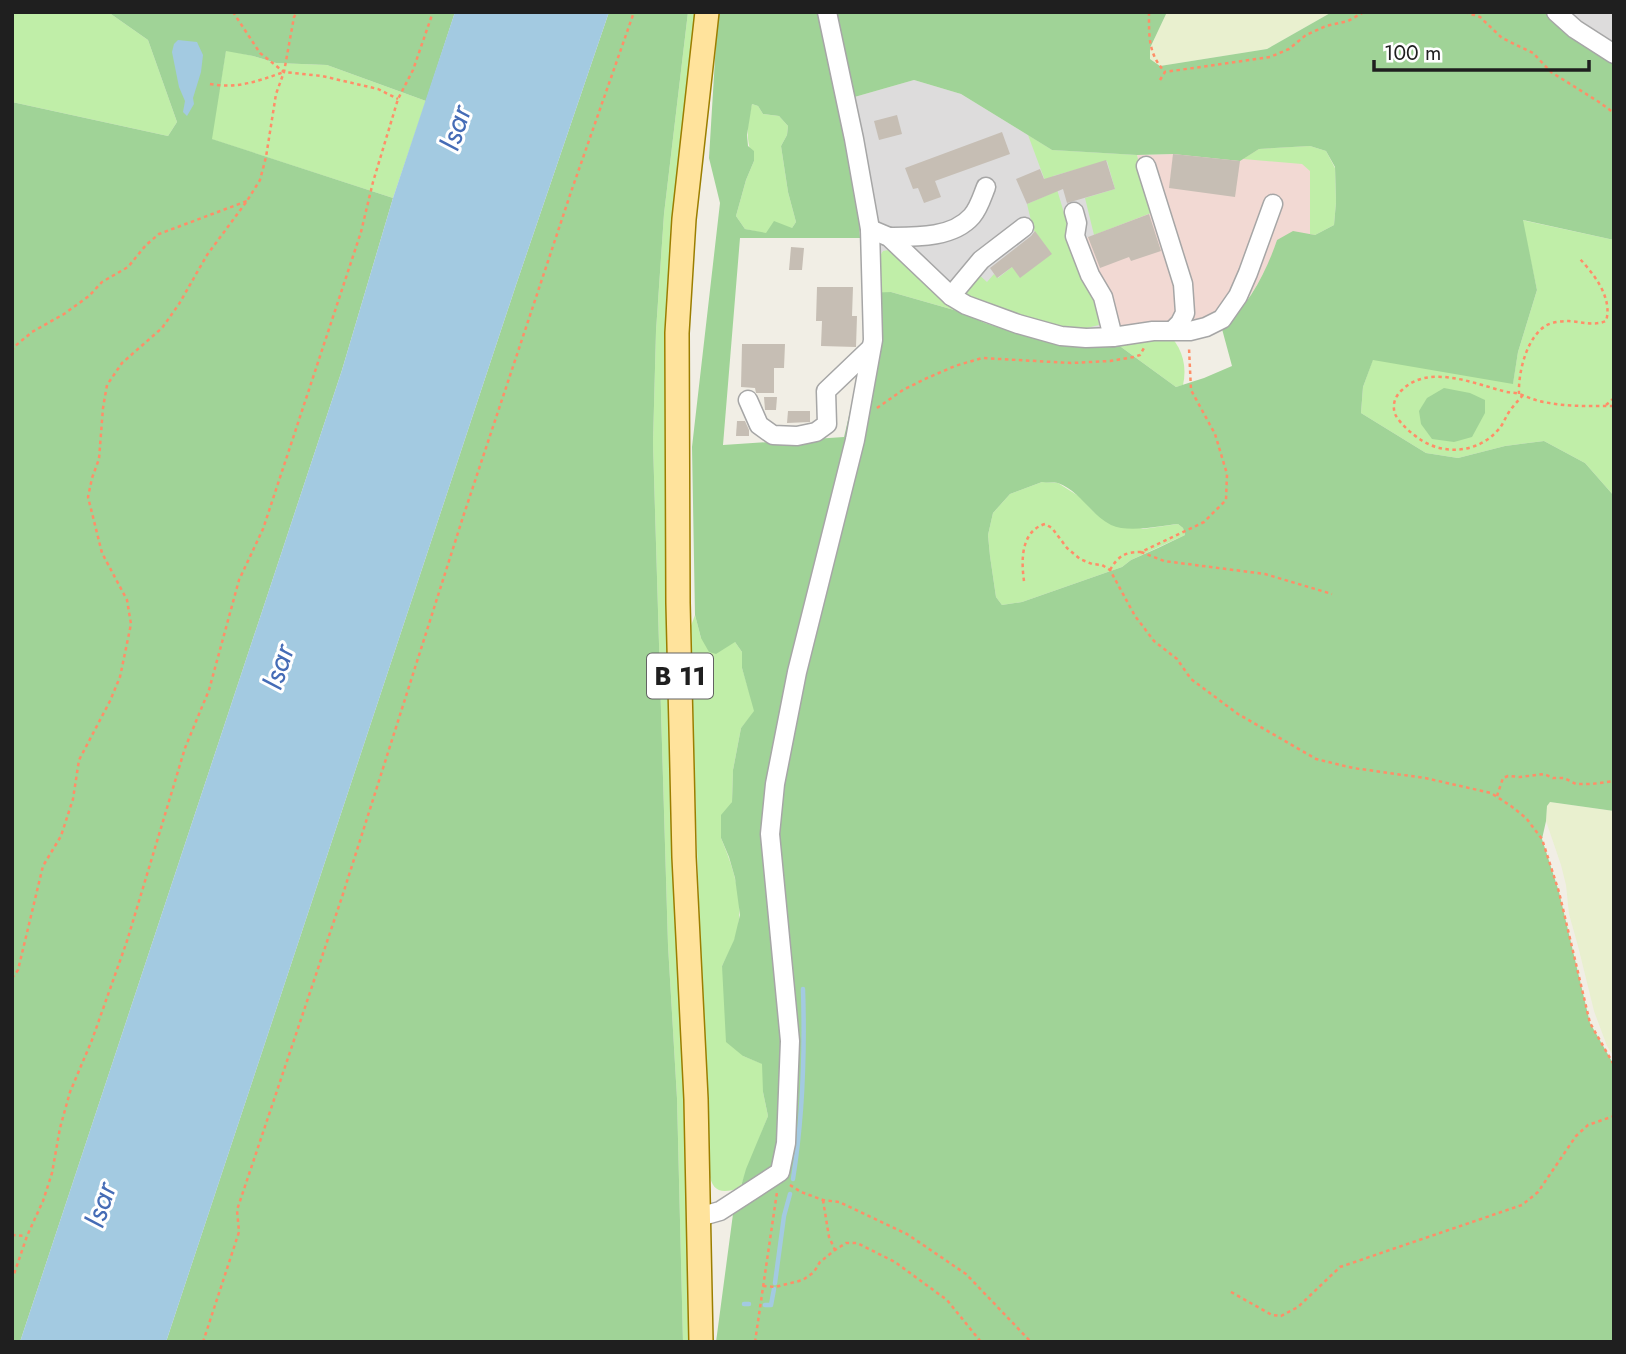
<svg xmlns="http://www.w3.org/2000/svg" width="1626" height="1354" font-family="Jost,sans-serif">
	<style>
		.residential { fill: #dddcdc }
		.commercial { fill: #f2d9d3 }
		.farmland { fill: #e9f0cf }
		.grass { fill: #c0eea8 }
		.forest { fill: #a0d397; fill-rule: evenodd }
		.water { fill: #a3cae1 }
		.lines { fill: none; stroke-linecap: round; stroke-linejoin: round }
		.stream { stroke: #a3cae1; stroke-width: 4.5 }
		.building { fill: #c6beb4 }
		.minor-casing { stroke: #a6a6a6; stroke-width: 21 }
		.major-casing { stroke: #9b7e00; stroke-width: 26 }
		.path { stroke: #ff8e68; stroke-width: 2.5; stroke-dasharray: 3.5 3.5; stroke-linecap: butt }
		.minor { stroke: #fff; stroke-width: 18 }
		.major { stroke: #ffe39c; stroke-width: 23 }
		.labels { text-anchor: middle; stroke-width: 6; stroke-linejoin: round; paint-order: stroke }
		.shield { fill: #fff; stroke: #626262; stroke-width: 2 }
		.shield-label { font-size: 26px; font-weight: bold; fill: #1f1f1f }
		.water-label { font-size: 30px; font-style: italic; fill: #456cb6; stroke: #fff }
	</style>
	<rect width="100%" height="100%" fill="#f1eee5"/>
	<g class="residential">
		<path d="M1556,12H1614V54Z"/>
		<path d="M914,80L961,94L1052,150L1137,155L1151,213L1081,240L1098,313L1100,336L1098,346H1069L1032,338L985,323L961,312L883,251L881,254L860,238L851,98Z"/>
	</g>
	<path class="commercial" d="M1310,146L1315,235L1277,240L1271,259L1257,285L1236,317L1222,329L1100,336L1098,313L1081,240L1151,213L1137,155L1173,154Z"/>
	<g class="farmland">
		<path d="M1167,12H1332L1267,49L1160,66L1150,59V48Z"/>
		<path d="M1550,802L1614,811V1057L1607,1046L1594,1011L1578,946L1569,914L1566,885L1561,865L1546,821L1547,806Z"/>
	</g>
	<g class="grass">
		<path d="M12,12H108L148,40L177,122L168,136L12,102Z"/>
		<path d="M688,12H698L667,333L666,443L667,605L695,1342H683L677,1098L668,945L653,443L656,331L664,214Z"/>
		<path d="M226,50L253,56L276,63L327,65L426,101L393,198L211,139Z"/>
		<path d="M752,104L758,106L763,114L779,116L788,126L787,135L781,146L788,192L796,222L792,228L767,234L745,229L736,216L746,180L754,161C745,139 747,126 752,104Z"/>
		<path d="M1028,135L1052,150L1137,155L1151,213L1094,235L1085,198L1115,189L1107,161L1053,176L1073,243L1096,300L1099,325L1074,331L965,300L960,291L976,272L987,282L994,274L998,278L1012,267L1051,254L1033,229L1027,204L1050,194Z"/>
		<path d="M1310,146L1326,151L1335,168L1336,202L1334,225L1315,235L1310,234V171L1302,164L1243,159L1259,149Z"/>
		<path d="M1522,220L1614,240V496L1585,463L1544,441L1505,446L1458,458L1426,453L1361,413L1363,387L1373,359L1513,383L1518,352L1537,290Z"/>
		<path d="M894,249L961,312L891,292L882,294L879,257L883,251Z"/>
		<path d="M1171,337C1183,350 1187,368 1183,385L1176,387L1117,344Z"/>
		<path d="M1042,482L1058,483L1080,497L1095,513L1143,529L1178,524L1183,528L1185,535L1131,560L1122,567L1022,602L1002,605L996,597L990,556L988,535L993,513L1010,494Z"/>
		<path d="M695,615L701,638L735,642L742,652V668L755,711L741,728L733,770L732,802L721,838C734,869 747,908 734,941C731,949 726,958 722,966L743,1056L763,1064V1092L768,1116L740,1188C721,1194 712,1192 709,1172L689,631Z"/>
	</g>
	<g class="forest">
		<path d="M108,12H455L426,101L327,65L276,63L253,56L226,51L212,139L393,198L342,370L20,1342H12V102L168,136L177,122L148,40Z"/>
		<path d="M609,12H688L664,214L656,331L653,443L668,945L677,1098L683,1342H166L516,285Z"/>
		<path d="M719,12H1167L1150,48V59L1160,66L1267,49L1332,12H1546L1614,59V240L1523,220L1537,290L1518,352L1513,384L1373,360L1363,387L1361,413L1426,453L1458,458L1505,446L1544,441L1585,463L1614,496V811L1550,802L1547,806L1546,821L1542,839L1559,892L1590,1023L1614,1065V1342H716L733,1214L746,1169L768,1116L763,1092L762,1064L743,1056L726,1042L722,966L734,940L740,915L735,878L729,857L721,838V815L732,802L733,770L741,728L754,711L742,668V652L735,642L716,654L709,652L701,638L695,615L692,447L720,203L709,158L717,26ZM914,80L961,94L1052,150L1137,155L1173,154L1240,161L1259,149L1310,146L1326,151L1335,167L1336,202L1334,225L1315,235L1293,231L1277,240C1266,273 1248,306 1222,329L1232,366L1204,378L1176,387L1117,344L1069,346L1032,338L985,323L961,312L891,292L867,293L865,334L857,382L844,437L723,445L740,238H860L851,98ZM752,104L758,106L763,114L779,116L788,126L787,135L781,146L788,192L796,222L792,228L774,221L766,233L745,229L736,216L746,180L754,161V151L748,146L747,135ZM1042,482C1047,483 1054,482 1058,483C1080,491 1091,515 1111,525C1128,533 1160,526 1178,524L1183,528L1185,535L1158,548L1131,560L1122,567L1022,602L1002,605L996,597L990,556L988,535L993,513L1010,494Z"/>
		<path d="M1444,388L1470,393L1485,400V413L1472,437L1454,442L1432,439L1421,424L1419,411L1427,398Z"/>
	</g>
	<g class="water">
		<path d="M455,12H609L516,285L166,1342H20L342,370L393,198Z"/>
		<path d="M178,40L197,42L203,55L201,72L193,98L194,104L187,116L183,112L185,101L179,87L172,52L174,44Z"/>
	</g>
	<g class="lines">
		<g class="stream">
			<path d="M793,1179C803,1116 805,1053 803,989"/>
			<path d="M775,1283L784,1216L790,1194"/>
			<path d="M744,1304H749"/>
			<path d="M765,1305H771L774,1289"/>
		</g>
	</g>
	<g class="building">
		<path d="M897,115L902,134L879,140L874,121Z"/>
		<path d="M1002,132L1010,154L935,181L941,197L924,203L918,188L913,189L905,168Z"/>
		<path d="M1173,154L1240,161L1235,197L1169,188Z"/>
		<path d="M1106,160L1115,189L1067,203L1063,189L1027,204L1016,179L1040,169L1044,179Z"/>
		<path d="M1149,214L1161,251L1131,261L1129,257L1100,268L1088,237Z"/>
		<path d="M1035,231L1052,254L1020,278L1012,267L997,278L990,268L1031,236Z"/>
		<path d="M791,247L804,248L802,270H789Z"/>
		<path d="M817,287H853L852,316H857L856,347L821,346L822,321H816Z"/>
		<path d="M742,344H785L784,368H774V393H756L755,388L741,387Z"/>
		<path d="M764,397H777L776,410H765Z"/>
		<path d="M788,411H810V422L787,423Z"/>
		<path d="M737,421H745L749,430V436H736Z"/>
	</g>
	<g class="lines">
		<g class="minor-casing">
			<g id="minor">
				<path d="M1556,12L1575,29L1614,54"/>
				<path d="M1146,166L1183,284L1185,313L1180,323L1173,330"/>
				<path d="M1074,212L1077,223L1075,236L1090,275L1103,297L1113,337"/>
				<path d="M870,229L889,237L951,296L966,305L1018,324L1061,336L1086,338L1113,337L1153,331H1190L1206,327L1222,319L1238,296L1248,273L1273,204"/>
				<path d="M889,237C916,237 953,238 972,216C979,208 982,197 986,187"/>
				<path d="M951,296L981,260L1024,227"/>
				<path d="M748,400L759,425L773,435L797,436L816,432L827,424L826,391L871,348"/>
				<path d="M699,1217L720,1211L780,1172L786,1143L790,1041L770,834L775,784L797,672L855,440L873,340L870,229L854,139L827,12"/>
			</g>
		</g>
		<g class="major-casing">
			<path id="major" d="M701,1342L696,1099L684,857L682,769L678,603L677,333L684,219L707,12"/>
		</g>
		<g class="path">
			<path d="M233,12L260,53L284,72L322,76L378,89L398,99"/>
			<path d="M1149,12C1149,36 1148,54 1165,72"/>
			<path d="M1465,12L1480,17L1502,38L1533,53L1551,72L1599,102L1614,113"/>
			<path d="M1160,80L1165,72L1270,57L1289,49L1306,35L1326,26L1348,21L1364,12"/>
			<path d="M210,84C238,89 258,81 284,72"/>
			<path d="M12,351L14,347L32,332L64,314L89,296L102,282L128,267L146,245L159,234L247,201"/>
			<path d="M1519,394C1518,372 1527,336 1547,325C1553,322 1562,321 1569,321C1582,322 1594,326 1606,321C1613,298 1594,274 1579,258"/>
			<path d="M1523,395C1518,401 1513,406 1509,412C1505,418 1503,425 1498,430C1479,452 1446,456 1421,440C1412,434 1400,424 1395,414C1392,405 1395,396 1402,390C1428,364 1473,383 1503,391C1509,393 1514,392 1519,394C1528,397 1536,401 1544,402C1567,407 1591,406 1614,406"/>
			<path d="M1606,405L1614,398"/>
			<path d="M877,408L903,390L925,379L955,366L982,358L1071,363L1110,361L1134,357L1140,355L1144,348"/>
			<path d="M1141,552L1164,561L1265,574L1332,594"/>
			<path d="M1110,570C1118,556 1125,552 1141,552L1204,522L1226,500L1227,474L1215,434L1191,390L1189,348"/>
			<path d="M1024,581C1021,560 1021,531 1045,524L1052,528L1067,548L1080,559L1092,564L1102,565L1110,570L1135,616L1154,641L1177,659L1191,679L1238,714L1316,759L1353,768L1425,778L1491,793L1511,806L1526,818L1542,839L1559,892L1590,1023L1614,1065"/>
			<path d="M1497,796L1503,778L1508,776L1520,777L1544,774L1553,778H1564L1576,784H1592L1614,781"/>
			<path d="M12,978L18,970L43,866L61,836L73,799L79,760L110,701L120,677L131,624L127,600L102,553L88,497L92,478L99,459L103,408L107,385L122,363L162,328L179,304L207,255L247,201L260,180L266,157L276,94L284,72L294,17L297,12"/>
			<path d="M790,1185L801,1192L823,1200L839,1202L907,1234L966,1274L1031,1342"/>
			<path d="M823,1200L829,1237L835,1250"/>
			<path d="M12,1235L26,1236"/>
			<path d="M12,1280L27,1236L43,1201L52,1173L60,1128L70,1092L92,1040L127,941L185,748L209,690L239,580L263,529L361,232L373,182L398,99L413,70L433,12"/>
			<path d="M763,1286L775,1287L803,1280L814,1272L820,1262L835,1250L846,1243H857L895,1262L947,1300L981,1342"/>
			<path d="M1231,1292L1272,1315L1281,1316L1298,1307L1340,1267L1522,1205L1538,1192L1576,1136L1588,1125L1614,1116"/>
			<path d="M203,1342L239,1232L237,1210L342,897L463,517L571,192L634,12"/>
			<path d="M755,1342L777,1192"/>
		</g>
		<use href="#minor" class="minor"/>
		<use href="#major" class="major"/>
	</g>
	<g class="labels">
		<rect class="shield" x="647" y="653.5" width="66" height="45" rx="5"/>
		<g class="shield-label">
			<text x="680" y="685">B 11</text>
		</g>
		<g class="water-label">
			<text transform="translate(455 128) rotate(-72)" y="10">Isar</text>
			<text transform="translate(278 667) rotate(-72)" y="10">Isar</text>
			<text transform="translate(100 1205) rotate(-72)" y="10">Isar</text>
		</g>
	</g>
	<rect width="1626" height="1354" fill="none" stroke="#1f1f1f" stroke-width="28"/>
	<path d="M1374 60v10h215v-10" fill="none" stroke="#1f1f1f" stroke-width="3.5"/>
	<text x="1384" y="60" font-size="21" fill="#1f1f1f" stroke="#ffffff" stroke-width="5" paint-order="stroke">100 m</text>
</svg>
